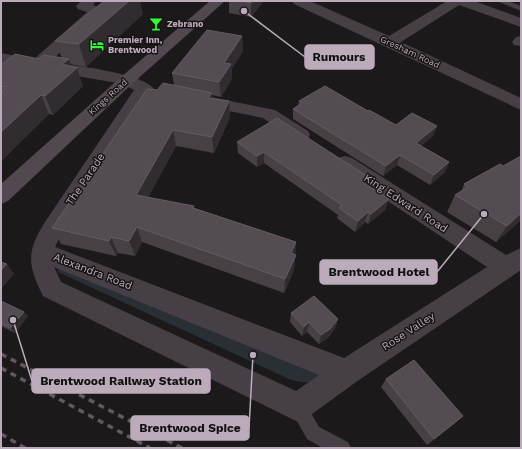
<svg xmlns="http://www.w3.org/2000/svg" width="522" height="449" font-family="'Work Sans',sans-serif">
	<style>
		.green { fill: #292f35 }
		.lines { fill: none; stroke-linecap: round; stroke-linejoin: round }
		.lane { fill: #463f45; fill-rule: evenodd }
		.street { fill: #463f45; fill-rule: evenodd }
		.secondary { fill: #514850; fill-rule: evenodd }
		.rail { stroke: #625861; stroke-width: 3.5; stroke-dasharray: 6 5; stroke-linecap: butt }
		.wall { fill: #474146 }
		.shaded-wall { fill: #302c2f }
		.building { fill: #534c52; stroke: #645b63 }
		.labels { text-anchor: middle; stroke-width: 3; stroke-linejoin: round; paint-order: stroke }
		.far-poi-label { font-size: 9px; font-weight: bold; fill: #bcabbb; stroke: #171416; text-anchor: start }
		.far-street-label { font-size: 9px; fill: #bcabbb; stroke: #171416 }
		.street-label { font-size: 11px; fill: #bcabbb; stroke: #171416 }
		.leader { fill: none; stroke: #bcabbb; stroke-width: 1.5 }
		.callout-dot { fill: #bcabbb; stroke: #171416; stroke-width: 1.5 }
		.callout { fill: #bcabbb; stroke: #bcabbb; stroke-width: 1.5 }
		.callout-label { font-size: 12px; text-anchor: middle; font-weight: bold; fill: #111 }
	</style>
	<rect width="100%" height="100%" fill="#1c191b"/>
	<path class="green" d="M57,267L323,374C313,385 302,383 289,379L58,272Z"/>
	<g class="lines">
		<g class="lane">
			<path d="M497,1H508L521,6V11Z"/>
			<path d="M298,398L304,401L319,427L348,442L351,448H323L307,439L289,407L292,401Z"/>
		</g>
		<g class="street">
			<path d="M81,1H96L93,5L102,8L104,11L50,62C71,65 143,73 154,89L149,93L65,226L55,247L344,358L487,267L338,168L335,163L338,158L345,156L352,158L506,255L521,248V270L356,382L308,417L298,422L43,296C27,264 26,251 47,219L134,90L123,84L1,63V53L34,59L87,12L78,9L76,6ZM54,267L319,375L296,391L61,282Z"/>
			<path d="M292,1H310L389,36L447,1H474L521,18V27L459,5L401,42L521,98V110L294,4Z"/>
			<path d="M521,36V46L514,45L512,42L516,37Z"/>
			<path d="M201,95L275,110L308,131L310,135L308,139L301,141L294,139L263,118L195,104L192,100L195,96Z"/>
		</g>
		<path class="secondary" d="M210,1H225L133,83L8,201L1,204V184L121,77Z"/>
		<g class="rail">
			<path d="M1,354L182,448"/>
			<path d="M1,368L150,448"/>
			<path d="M1,434L25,448"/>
		</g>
	</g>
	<g class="wall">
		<path d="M229,1H262V3L251,17L229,13Z"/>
		<path d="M143,14L86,67L70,64L83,86L53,115L49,114L1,161V65L39,59L62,58L55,41Z"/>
		<path d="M242,36L243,51L232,68V79L221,97L212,95V99L229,101L230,117L214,153L176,146L148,197L194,208L296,242L294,270L284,293L142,242L135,256L118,253L116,256L61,244L52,228L157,90L174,85L172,73Z"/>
		<path d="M299,101L368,111L396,125L437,126L433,136L421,146L449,162L445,172L430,185L397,165L383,176L293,119V109L298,106Z"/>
		<path d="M237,142L370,178L368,186L389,199L385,210L368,224L365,222L355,232L337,218L338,215L264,163L257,167L238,153Z"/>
		<path d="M521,156V220L496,242L447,212L455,195L461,192L464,184L503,166Z"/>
		<path d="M1,301L28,316L15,333L1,326Z"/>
		<path d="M291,313L338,319L335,328L328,338L319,344L307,332L302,336L290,322Z"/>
		<path d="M386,379L463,416L455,423L427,445L381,387Z"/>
	</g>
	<g class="shaded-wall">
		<path d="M129,1H140L143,14L86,67L79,44Z"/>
		<path d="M252,1H262V3L251,17V3Z"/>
		<path d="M242,36L243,51L232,68V79L221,97L219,82L224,63Z"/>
		<path d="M69,59L73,71L77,68L83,86L53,115L45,96L62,64Z"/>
		<path d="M212,93L213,109L208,98Z"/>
		<path d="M41,95L49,114L1,161V132Z"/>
		<path d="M229,101L230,117L214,153L212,137Z"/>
		<path d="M437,126L433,136L412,153L416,143Z"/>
		<path d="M173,130L176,146L141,211L136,195Z"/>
		<path d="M264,152V163L257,167V156Z"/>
		<path d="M400,155L397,165L383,176L386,166Z"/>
		<path d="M449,162L445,172L430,185L434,175Z"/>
		<path d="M370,178L367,189L364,183Z"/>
		<path d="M389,199L385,210L368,224L371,214Z"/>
		<path d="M368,212L365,222L355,232L358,221Z"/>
		<path d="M521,213V220L496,242L507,226Z"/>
		<path d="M137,227L142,242L135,256L129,241Z"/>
		<path d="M111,237L118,253L116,256L109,241Z"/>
		<path d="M296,242L294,270L284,293L285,279L291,253Z"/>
		<path d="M7,264L14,274L1,289V270Z"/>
		<path d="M24,312L28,316L15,333L10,328Z"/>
		<path d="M338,319L335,328L328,338L319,344L321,335Z"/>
		<path d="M309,322L307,332L302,336L304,327Z"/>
		<path d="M463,416L455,423L427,445L434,439Z"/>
	</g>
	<g class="building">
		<path d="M104,1H129L79,44L55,41Z"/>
		<path d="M241,1H252L251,3Z"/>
		<path d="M207,30L242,36L224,63L231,64L219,82L172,73Z"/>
		<path d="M15,54L39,59L44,55L69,59L62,64L77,68L45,96L41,95L1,132V92L6,87L1,86V65Z"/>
		<path d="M163,83L212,93L208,98L229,101L212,137L173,130L136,195L194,206L193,208L296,242L291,253L296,255L285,279L137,227L129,241L111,237L109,241L52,228L147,89L157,90Z"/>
		<path d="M325,86L368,111L369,110L396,125L412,113L437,126L416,143L449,162L434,175L400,155L386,166L293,109L302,103L299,101Z"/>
		<path d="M277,118L370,178L364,183L389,199L371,214L368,212L358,221L339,208L342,205L264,152L257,156L237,142Z"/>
		<path d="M521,156V213L507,226L455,195L468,187L464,184L500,164L503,166Z"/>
		<path d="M1,262L7,264L1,270Z"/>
		<path d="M314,296L338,319L330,329L321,335L309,322L304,327L291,313Z"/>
		<path d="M1,301L24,312L10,328L1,323Z"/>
		<path d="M414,360L463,416L434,439L386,379Z"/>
	</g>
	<defs>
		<g id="bar-bare" transform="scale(1.08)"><path d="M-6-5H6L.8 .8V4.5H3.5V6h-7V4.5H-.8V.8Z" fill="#30fd37" stroke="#171416" stroke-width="2.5" paint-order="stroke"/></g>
		<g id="hotel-bare" transform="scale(1.08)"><path d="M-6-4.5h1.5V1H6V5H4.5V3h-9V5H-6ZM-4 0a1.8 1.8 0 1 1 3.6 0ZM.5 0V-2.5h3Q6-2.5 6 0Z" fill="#30fd37" stroke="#171416" stroke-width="2.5" paint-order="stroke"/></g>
	</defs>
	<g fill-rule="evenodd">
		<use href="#bar-bare" x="156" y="24"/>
		<use href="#hotel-bare" x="97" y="45"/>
	</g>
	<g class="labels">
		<g class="far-poi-label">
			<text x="167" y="27">Zebrano</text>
			<text x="108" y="43">Premier Inn,<tspan x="108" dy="10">Brentwood</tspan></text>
		</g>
		<g class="far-street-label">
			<text transform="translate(410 52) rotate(25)" y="3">Gresham Road</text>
			<text transform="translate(108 97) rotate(-42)" y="3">Kings Road</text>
		</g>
		<g class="street-label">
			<text transform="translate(85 179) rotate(-56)" y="4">The Parade</text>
			<text transform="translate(406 203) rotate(33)" y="4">King Edward Road</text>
			<text transform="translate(93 271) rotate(21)" y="4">Alexandra Road</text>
			<text transform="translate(408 331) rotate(-33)" y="4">Rose Valley</text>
		</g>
	</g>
	<path class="leader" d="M244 11L305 57M484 214L437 272M13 320L32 381M253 355L249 428"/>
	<g class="callout-dot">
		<circle cx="244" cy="11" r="4"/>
		<circle cx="484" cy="214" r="4"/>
		<circle cx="13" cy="320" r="4"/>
		<circle cx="253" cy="355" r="4"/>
	</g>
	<g class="callout">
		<rect x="305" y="45" width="69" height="24" rx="4"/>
		<rect x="320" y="260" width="117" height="24" rx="4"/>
		<rect x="32" y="369" width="178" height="24" rx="4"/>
		<rect x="131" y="416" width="118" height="24" rx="4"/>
	</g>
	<g class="callout-label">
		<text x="339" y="61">Rumours</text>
		<text x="379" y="276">Brentwood Hotel</text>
		<text x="121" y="385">Brentwood Railway Station</text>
		<text x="190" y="432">Brentwood Spice</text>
	</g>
	<rect width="522" height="449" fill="none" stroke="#bcabbb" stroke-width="4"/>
</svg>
